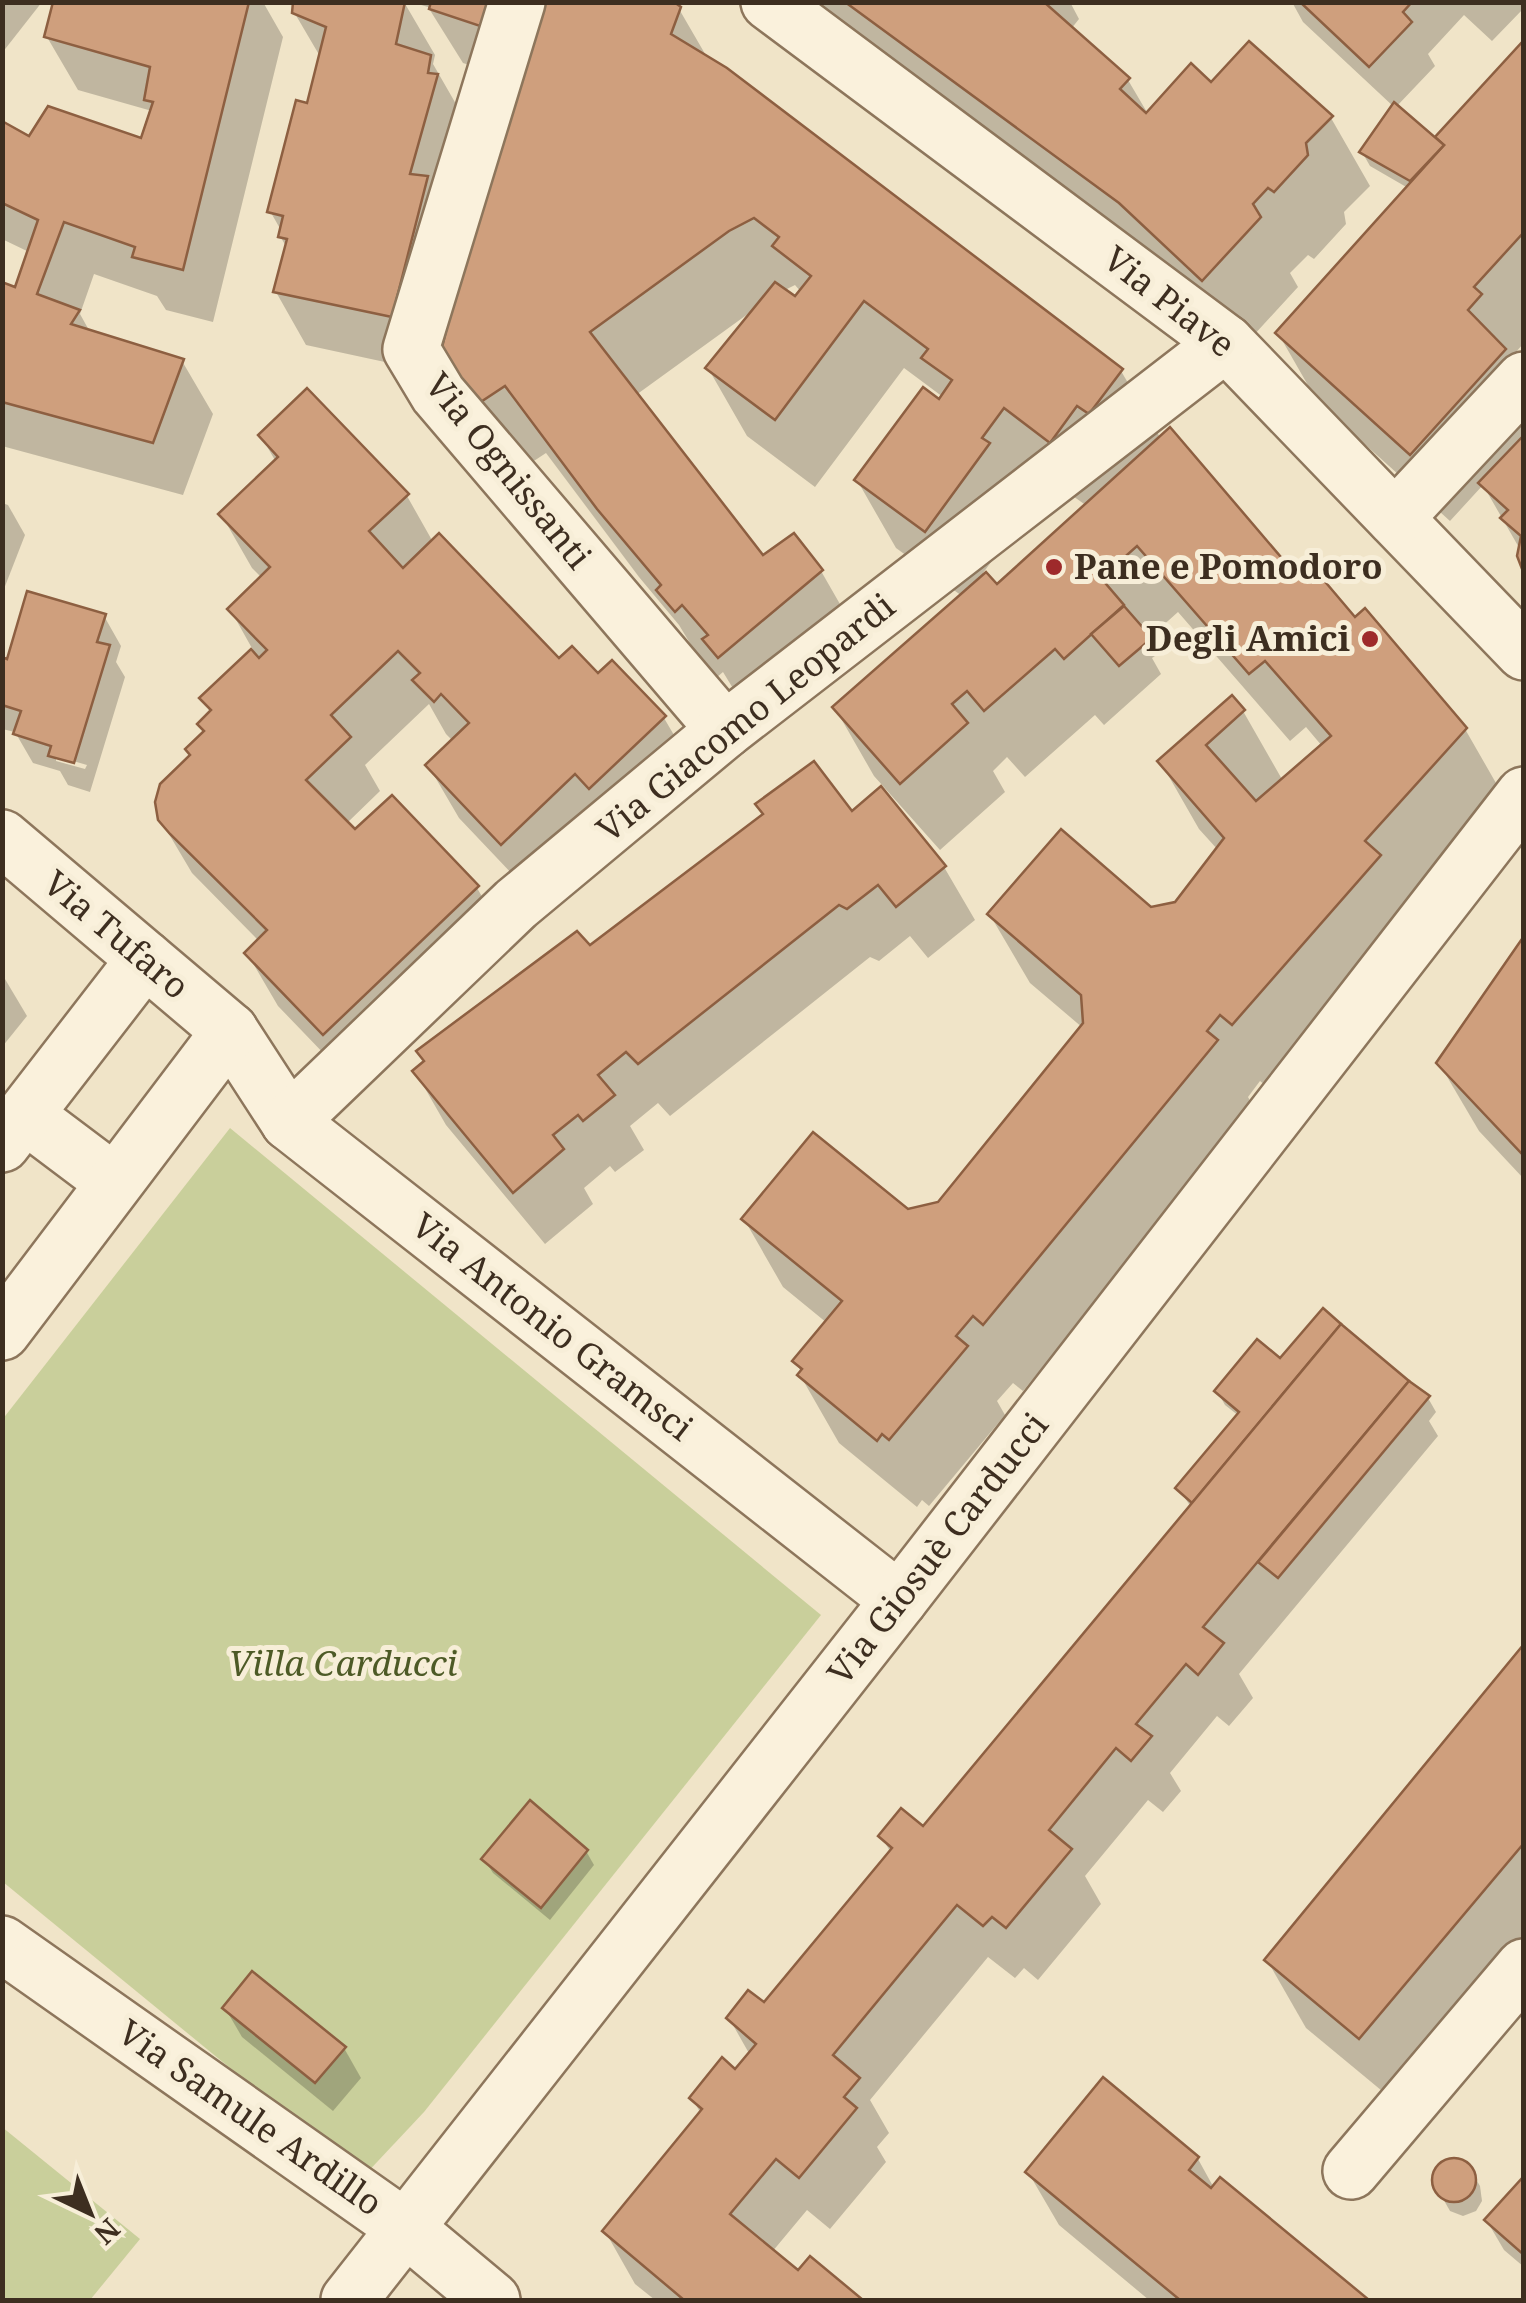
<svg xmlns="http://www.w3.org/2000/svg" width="1526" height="2303" font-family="'Noto Serif',serif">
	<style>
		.green { fill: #c9cf9b }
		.shadow { fill: #0003; fill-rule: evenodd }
		.building { fill: #cf9f7d; stroke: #8d5f41; stroke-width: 2.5 }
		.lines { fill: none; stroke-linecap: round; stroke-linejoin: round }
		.minor-casing { stroke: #8d765c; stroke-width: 60 }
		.minor { stroke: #faf1dc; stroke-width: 55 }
		.poi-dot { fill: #9e2a2b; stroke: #f7eed8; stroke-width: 4 }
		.labels { text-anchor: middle; stroke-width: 10; stroke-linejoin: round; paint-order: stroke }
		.street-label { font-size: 35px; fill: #3d2e20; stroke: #f7eed8 }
		.poi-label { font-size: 35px; font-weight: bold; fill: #3d2e20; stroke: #f7eed8; text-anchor: start }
		.park-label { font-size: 35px; font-style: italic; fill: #4d5a26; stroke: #f7eed8 }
	</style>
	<rect width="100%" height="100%" fill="#f0e4c8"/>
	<g class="green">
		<path d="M230,1128L821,1615L424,2112L363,2177L3,1882L2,1420Z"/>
		<path d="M2,2127L140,2239L90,2300H3Z"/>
	</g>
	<g class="shadow">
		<path d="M2,2H42L2,53Z"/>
		<path d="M56,2H263L283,37L213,322L166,310L157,296L94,274L80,314L90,332L182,361L213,414L183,495L2,446V284L16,290L29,252L2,239V123L29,140L142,141L152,111L78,90L47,37Z"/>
		<path d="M404,2L435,55L433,64L460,111L422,370L306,345L276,292L287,248L280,236L282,232L270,211L309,106L321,58L294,12Z"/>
		<path d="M411,2H670L679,9L708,59L1121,371L1161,439L1291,573L1355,620L1465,729L1504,797L1272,1091L1260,1081L1248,1097L1255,1110L1023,1391L1013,1383L997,1401L1005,1415L929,1506L922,1500L917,1507L839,1443L800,1375L802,1373L795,1362L827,1323L783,1287L744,1219L907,1212L939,1204L1083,1028L1030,983L990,915L1151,910L1176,904L1218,850L1199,829L1160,761L1243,711L1283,781L1322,746L1306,727L1290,741L1178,612L1149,638L1158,654L1152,658L1161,674L1104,725L1095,715L1025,777L1007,757L993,771L1005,792L940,850L874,776L835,708L962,596L896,548L857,480L943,397L904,368L815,487L747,436L708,368L752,311L636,395L763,558L821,571L860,639L745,708L723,672L716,678L699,658L679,625L639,577L546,453L505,480L438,372L510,78L463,63L428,7ZM795,285L801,292L796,300L783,291ZM1043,475L1087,506L997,587L983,573L1027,513Z"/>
		<path d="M792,2H1070L1079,19L1071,29L1128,80L1148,114L1211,85L1249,44L1331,118L1370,186L1344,212L1346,224L1314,259L1308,255L1290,273L1298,287L1242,348Z"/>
		<path d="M1292,2H1524V8L1492,41L1464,15L1428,54L1435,66L1396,107L1444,148L1438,138L1524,44V343L1514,354L1519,364L1524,383V567L1521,551L1483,485L1450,521L1317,401L1278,333L1408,188L1370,166L1362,152L1394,107L1303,22Z"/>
		<path d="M261,436L407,496L433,542L559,661L598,677L664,718L695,771L533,896L459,818L428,765L453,741L446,734L429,704L365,765L380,791L346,824L355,833L477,888L508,941L355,1086L278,1006L247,953L259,941L192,873L160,819L205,733L200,724L211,713L202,699L253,650L230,609L262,578L252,568L221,514L276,462Z"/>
		<path d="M2,503L8,505L25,535L2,594Z"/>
		<path d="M104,616L121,646L116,662L125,677L90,792L68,785L60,771L33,763L15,732L2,729V660L8,662ZM56,756L87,765L85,769L56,761Z"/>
		<path d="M852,815L944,867L975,920L928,958L910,936L879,961L870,957L670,1116L658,1103L630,1126L644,1150L615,1172L610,1166L584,1188L593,1204L545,1244L446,1125L415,1071L590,949Z"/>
		<path d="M1524,940V1179L1479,1131L1439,1063Z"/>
		<path d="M2,974L27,1016L2,1047Z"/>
		<path d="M1281,1361L1407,1383L1428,1398L1436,1412L1429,1421L1438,1436L1239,1674L1253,1698L1229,1726L1217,1716L1170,1773L1181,1791L1163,1812L1148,1800L1085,1876L1101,1904L1038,1980L1024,1968L1015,1978L988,1957L870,2100L889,2133L877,2147L886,2162L830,2229L807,2210L772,2252L798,2273L810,2259L859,2300H655L635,2284L605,2231L701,2114L692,2098L735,2073L750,2055L729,2018L764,2005L891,1853L881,1836L923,1829L1191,1507L1178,1488L1239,1416L1225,1405L1217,1391Z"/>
		<path d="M1524,1648V1957L1399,2105L1306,2028L1267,1960Z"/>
		<path d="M586,1851L594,1865L550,1920L493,1873L484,1859Z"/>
		<path d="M225,2008L344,2048L361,2078L333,2111L242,2037Z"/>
		<path d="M1198,2159L1214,2188L1220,2180L1365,2300H1149L1059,2225L1028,2172Z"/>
		<path d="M1447,2161H1461L1471,2171L1480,2186L1482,2201L1476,2211L1463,2216L1450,2211L1434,2183L1437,2170Z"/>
		<path d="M1524,2179V2267L1504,2250L1487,2221Z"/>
	</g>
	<g class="building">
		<path d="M53,2H249L183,270L132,257L135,247L64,222L37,294L80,310L71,324L184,359L153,443L2,402V282L15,287L38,220L2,203V121L29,136L48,106L141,138L153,102L144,100L150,67L44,37Z"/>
		<path d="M293,2H405L396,44L431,55L428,73L438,74L410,174L428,176L392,317L273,292L287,239L278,237L283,216L267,212L296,100L307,103L326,27L292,13Z"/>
		<path d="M431,2H489L483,27L429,9Z"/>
		<path d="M526,2H674L681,7L671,34L727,68L1123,369L1089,414L1077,406L1050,443L1004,408L982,438L990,443L925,532L854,480L923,387L939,399L952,380L921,358L928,349L864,301L775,420L705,368L775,282L795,296L811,276L772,246L779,237L754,218L729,231L590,332L763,555L794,533L823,570L718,658L702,639L708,635L682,605L675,612L656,590L661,585L597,509L505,386L464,413L436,372Z"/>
		<path d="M845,2H1044L1130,78L1120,89L1146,113L1191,63L1211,82L1249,41L1333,116L1306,143L1308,155L1274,192L1268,188L1253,204L1261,217L1202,281L1119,203Z"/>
		<path d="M1300,2H1412L1403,12L1412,22L1369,67Z"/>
		<path d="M1524,40V232L1474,287L1482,294L1468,310L1506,349L1410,455L1275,333L1444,145L1435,137Z"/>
		<path d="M1394,102L1444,145L1410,181L1359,152Z"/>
		<path d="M307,388L409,494L369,531L403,568L439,533L559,658L572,646L598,673L612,660L666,716L589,789L575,774L501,845L425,765L469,723L441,694L434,702L412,680L420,673L398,651L331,715L351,737L306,780L355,829L392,795L479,886L323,1035L244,953L267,930L170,834L158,820L155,802L160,784L190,755L185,749L204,731L197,724L211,710L199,698L251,649L259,658L267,650L227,609L270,567L218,514L278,457L258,435Z"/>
		<path d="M1170,427L1292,570L1305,558L1355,617L1365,608L1467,728L1365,841L1381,855L1232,1025L1220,1015L1207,1031L1218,1040L983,1325L973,1316L956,1336L968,1346L889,1440L882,1434L877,1441L797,1375L802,1369L792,1361L842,1301L741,1219L813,1132L908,1209L938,1202L1083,1023L1081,995L987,914L1061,829L1151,907L1175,902L1224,838L1157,761L1232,695L1245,710L1206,745L1256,801L1331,736L1265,661L1249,674L1137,546L1101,578L1124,605L1064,659L1055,649L984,711L967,691L952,704L968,723L900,784L832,707L986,572L997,584Z"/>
		<path d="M1524,435V574L1517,556L1521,536L1500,518L1508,510L1478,483Z"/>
		<path d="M27,591L106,614L97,642L110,645L74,763L48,756L51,746L13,734L21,711L2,705V657L7,659Z"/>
		<path d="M1124,606L1152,638L1119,666L1091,634Z"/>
		<path d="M814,761L852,811L881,786L946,866L896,907L878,885L847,909L839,905L638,1064L626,1052L598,1075L615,1095L583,1121L578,1115L553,1135L564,1149L513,1193L412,1071L424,1061L416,1051L577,931L590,945L763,814L755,804Z"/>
		<path d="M1524,936V1156L1436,1063Z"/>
		<path d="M1323,1308L1341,1324L1192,1503L1175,1488L1239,1412L1214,1391L1257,1339L1280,1358Z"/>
		<path d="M1341,1324L1409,1381L1203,1627L1224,1643L1198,1675L1186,1664L1136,1724L1152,1736L1131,1761L1116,1748L1049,1830L1072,1849L1006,1928L992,1917L983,1926L957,1905L833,2055L860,2078L844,2097L857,2108L799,2178L776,2159L730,2214L798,2270L810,2256L863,2300H684L602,2231L702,2109L689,2098L722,2057L735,2069L756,2044L726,2018L748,1990L764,2002L892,1848L878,1836L901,1808L923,1826Z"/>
		<path d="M1409,1381L1430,1396L1278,1578L1258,1562Z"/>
		<path d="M1524,1644V1843L1359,2039L1264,1960Z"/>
		<path d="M530,1800L588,1850L541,1908L481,1859Z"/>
		<path d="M252,1971L346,2047L315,2083L222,2008Z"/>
		<path d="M1103,2077L1199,2157L1189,2170L1211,2188L1220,2177L1369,2300H1180L1025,2172Z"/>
		<circle cx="1454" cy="2180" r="22"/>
		<path d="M1524,2176V2255L1484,2220Z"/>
	</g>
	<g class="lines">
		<g class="minor-casing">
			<g id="minor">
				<path d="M517,2L411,349L438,394L725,730"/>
				<path d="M769,2L1226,343L1524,652"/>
				<path d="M1395,518L1524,380"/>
				<path d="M2,838L230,1031L289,1122L899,1600"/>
				<path d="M25,1115L114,1182"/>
				<path d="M289,1122L516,904L725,730L1226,343"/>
				<path d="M2,1144L145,959"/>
				<path d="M2,1332L230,1031"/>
				<path d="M2,1944L407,2229L492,2300"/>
				<path d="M1351,2171L1524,1967"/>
				<path d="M349,2300L899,1600L1524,795"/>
			</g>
		</g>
		<use href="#minor" class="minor"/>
	</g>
	<g class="poi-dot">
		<circle cx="1054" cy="567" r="10"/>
		<circle cx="1370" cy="639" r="10"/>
	</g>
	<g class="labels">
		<g class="street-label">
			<text transform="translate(1169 302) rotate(38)" y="12">Via Piave</text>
			<text transform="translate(508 471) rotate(51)" y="12">Via Ognissanti</text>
			<text transform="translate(746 718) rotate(-39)" y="12">Via Giacomo Leopardi</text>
			<text transform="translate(116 935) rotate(40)" y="12">Via Tufaro</text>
			<text transform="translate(552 1327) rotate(38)" y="12">Via Antonio Gramsci</text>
			<text transform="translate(938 1549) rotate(-52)" y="12">Via Giosuè Carducci</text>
			<text transform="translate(250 2118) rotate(35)" y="12">Via Samule Ardillo</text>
		</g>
		<g class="poi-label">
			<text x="1074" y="579">Pane e Pomodoro</text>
			<text x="1350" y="651" text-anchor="end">Degli Amici</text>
		</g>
		<g class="park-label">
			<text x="343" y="1676">Villa Carducci</text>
		</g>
	</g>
	<rect width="1526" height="2303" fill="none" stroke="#3d2e20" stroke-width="10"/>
	<g transform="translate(90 2213) rotate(137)" stroke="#f7eed8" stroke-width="8" paint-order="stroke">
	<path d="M0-8L18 38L0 25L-18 38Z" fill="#3d2e20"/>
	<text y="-15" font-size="28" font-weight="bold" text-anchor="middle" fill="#3d2e20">N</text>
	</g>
</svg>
